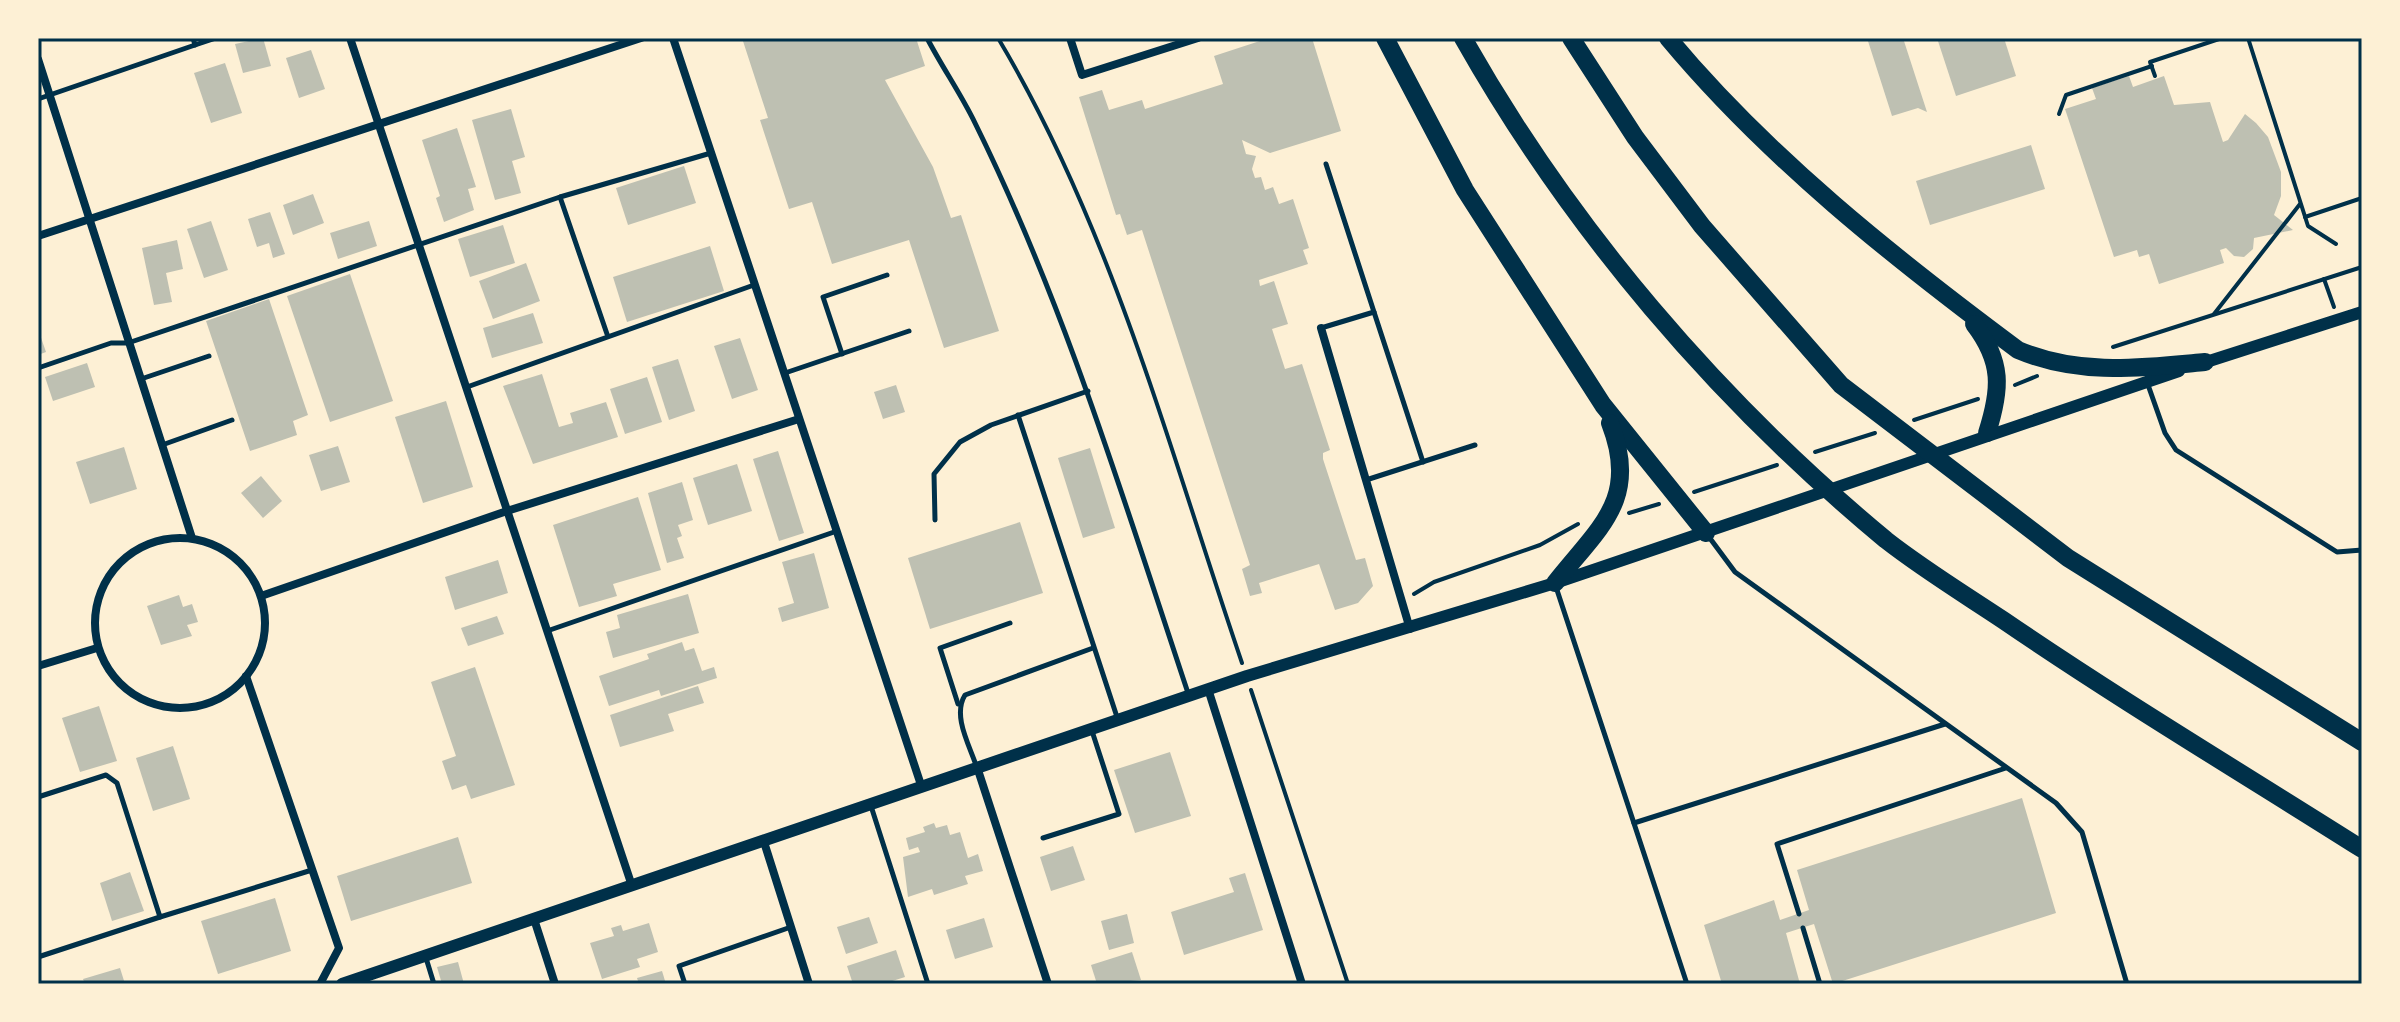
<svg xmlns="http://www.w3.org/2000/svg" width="2400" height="1022" font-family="'Open Sans',sans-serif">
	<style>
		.building { fill: #bec0b2 }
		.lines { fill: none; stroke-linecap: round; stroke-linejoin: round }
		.path { stroke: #003049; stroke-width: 4 }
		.service { stroke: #003049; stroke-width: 5 }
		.minor { stroke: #003049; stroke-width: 8 }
		.tertiary { stroke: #003049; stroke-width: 12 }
		.motorway { stroke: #003049; stroke-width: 18 }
		.neatline { fill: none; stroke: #003049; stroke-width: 3 }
	</style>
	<rect width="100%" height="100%" fill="#fdf0d5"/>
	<g class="building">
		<path d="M263,38L271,66L243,73L235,44Z"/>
		<path d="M742,38H916L925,66L885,80L933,167L951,218L961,215L999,331L944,348L909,240L832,264L812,202L789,209L760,120L768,118Z"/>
		<path d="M1269,38H1312L1341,131L1270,153L1242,140L1246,154L1256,156L1252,169L1255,178L1261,177L1265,190L1273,187L1279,204L1293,199L1309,248L1303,250L1308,264L1259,280L1260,286L1274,281L1288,324L1272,329L1285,369L1302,364L1330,450L1323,453V459L1356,560L1365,558L1373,586L1358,603L1335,610L1319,564L1259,583L1262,593L1250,596L1242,569L1250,565L1142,230L1127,235L1120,214L1116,215L1079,97L1102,90L1109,110L1142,100L1145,109L1223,84L1214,56Z"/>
		<path d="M1867,38H1903L1927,112L1918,108L1892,116Z"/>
		<path d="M1937,38H2004L2016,76L1956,96Z"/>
		<path d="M311,50L325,89L299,98L286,58Z"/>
		<path d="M225,63L242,113L211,123L194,73Z"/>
		<path d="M2129,76L2133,87L2164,76L2174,105L2210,102L2223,142L2228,140L2245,114L2256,123L2268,137L2281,172V196L2274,215L2293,230L2254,238L2253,249L2244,257L2234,256L2226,248L2220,250L2224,263L2159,284L2149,254L2139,257L2137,250L2114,257L2065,109L2096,99L2092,88Z"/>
		<path d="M511,109L525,157L512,161L521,193L495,200L472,120Z"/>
		<path d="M457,128L476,187L468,189L474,210L444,222L436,198L440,196L422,140Z"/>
		<path d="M2031,145L2045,189L1930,225L1916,181Z"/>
		<path d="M684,166L696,203L628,225L616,188Z"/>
		<path d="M313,194L324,223L293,235L283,205Z"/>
		<path d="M270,212L285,254L273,258L269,243L257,247L248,219Z"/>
		<path d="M211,221L228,270L204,278L187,229Z"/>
		<path d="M369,221L377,246L338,259L330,233Z"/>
		<path d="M503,225L515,263L470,277L458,239Z"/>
		<path d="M177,240L183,269L166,273L172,302L154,305L142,248Z"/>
		<path d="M710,246L724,291L627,322L613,277Z"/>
		<path d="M526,263L540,301L493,319L479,281Z"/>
		<path d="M350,274L393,401L330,422L287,296Z"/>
		<path d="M269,299L308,415L293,421L297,435L250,451L206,321Z"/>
		<path d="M533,313L543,343L492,358L483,328Z"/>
		<path d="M38,329L46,352L38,355Z"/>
		<path d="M740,338L758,390L732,399L714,346Z"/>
		<path d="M678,359L695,411L669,420L652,367Z"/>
		<path d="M87,363L95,387L53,401L45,377Z"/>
		<path d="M542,374L559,427L573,423L570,413L606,402L618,437L533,464L503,386Z"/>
		<path d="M647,377L662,422L625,434L610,389Z"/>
		<path d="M896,385L905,412L883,419L874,392Z"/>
		<path d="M446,401L473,487L423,503L395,417Z"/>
		<path d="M338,446L350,482L321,491L309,455Z"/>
		<path d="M124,447L137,489L90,504L76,462Z"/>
		<path d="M1090,448L1115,528L1083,538L1058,458Z"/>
		<path d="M778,451L804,533L779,541L753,459Z"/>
		<path d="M737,464L752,511L708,525L693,478Z"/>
		<path d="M261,476L282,501L263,518L241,493Z"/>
		<path d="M682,482L693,520L678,525L682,536L677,538L684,558L667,563L648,493Z"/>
		<path d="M638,497L661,570L613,584L617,596L579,607L553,525Z"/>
		<path d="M1020,522L1043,593L930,629L908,558Z"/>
		<path d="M814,553L829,608L782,622L778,608L794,603L782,562Z"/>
		<path d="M498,560L508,593L455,610L445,577Z"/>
		<path d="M688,594L699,633L613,658L606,632L620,628L617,615Z"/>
		<path d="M179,595L183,607L192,604L198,622L187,625L192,636L161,645L147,606Z"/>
		<path d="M497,616L504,634L468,646L461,628Z"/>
		<path d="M682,642L685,651L694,648L702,671L714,667L717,678L661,696L659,690L609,706L599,676L649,659L647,654Z"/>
		<path d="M475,667L515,785L471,799L466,785L452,790L442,761L456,756L431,682Z"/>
		<path d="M698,686L704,703L668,714L674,731L620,747L610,715Z"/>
		<path d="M99,706L117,761L80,772L62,718Z"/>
		<path d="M173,746L190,799L153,811L136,758Z"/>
		<path d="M1170,752L1191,816L1135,833L1114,770Z"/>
		<path d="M2022,798L2056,913L1833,984L1814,924L1786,933L1800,984H1722L1704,925L1774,900L1780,920L1809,910L1797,870Z"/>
		<path d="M934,823L936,828L947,825L950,835L960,832L968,858L978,854L983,871L965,876L968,884L934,895L932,889L908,897L903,857L920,852L918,847L909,850L906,838L925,832L923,827Z"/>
		<path d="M458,837L472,883L351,921L337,876Z"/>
		<path d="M1073,846L1085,880L1051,891L1040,857Z"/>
		<path d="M130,872L144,911L112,921L100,883Z"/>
		<path d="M1245,873L1263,930L1184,955L1171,912L1234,892L1229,878Z"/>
		<path d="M275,898L291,951L218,974L201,921Z"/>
		<path d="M1127,914L1134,943L1109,950L1101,921Z"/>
		<path d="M869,917L878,943L846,954L837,927Z"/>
		<path d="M984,918L993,947L955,959L946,930Z"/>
		<path d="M649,923L658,952L637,959L640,967L602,979L590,943L614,936L611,928L621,925L623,931Z"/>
		<path d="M896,950L905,977L883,984H853L847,966Z"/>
		<path d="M1132,952L1141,980L1097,984L1091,965Z"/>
		<path d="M458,962L464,984H442L437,967Z"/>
		<path d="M120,968L125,984H85L83,979Z"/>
		<path d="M662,971L666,984H639L637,978Z"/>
	</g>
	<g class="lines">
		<g class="path">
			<path d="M998,38C1113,231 1170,452 1242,663"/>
			<path d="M2248,38L2308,226L2336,244"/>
			<path d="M2155,76L2150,62L2222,38"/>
			<path d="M2059,114L2066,95L2152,66"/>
			<path d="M2305,217L2362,198"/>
			<path d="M2324,279L2334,307"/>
			<path d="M2214,314L2300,204"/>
			<path d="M2113,347L2362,267"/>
			<path d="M2015,385L2037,376"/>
			<path d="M1914,420L1978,399"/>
			<path d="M1815,452L1875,433"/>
			<path d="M1694,492L1777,465"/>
			<path d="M1629,513L1659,504"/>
			<path d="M1414,594L1434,582L1540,545L1578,524"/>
			<path d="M1251,690L1348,984"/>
		</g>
		<g class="service">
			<path d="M193,38L195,45L216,38"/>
			<path d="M927,38C942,67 961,94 975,123C1065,305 1124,501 1188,693"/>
			<path d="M38,99L195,45"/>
			<path d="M1326,164L1374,312"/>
			<path d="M560,197L607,334"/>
			<path d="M1321,328L1374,312L1423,462"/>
			<path d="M842,354L823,297L887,275"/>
			<path d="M38,368L111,343H128L560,197L711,153"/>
			<path d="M785,373L909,331"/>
			<path d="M141,379L209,356"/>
			<path d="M2147,382L2165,433L2176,450L2337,552L2362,550"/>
			<path d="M467,387L754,285"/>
			<path d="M1018,415L1117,717"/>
			<path d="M162,445L232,420"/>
			<path d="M1366,480L1475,445"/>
			<path d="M935,520L934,474L960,442L991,425L1088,391"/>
			<path d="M1709,537L1735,572L2056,803L2082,832L2127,984"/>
			<path d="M1556,587L1687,984"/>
			<path d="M547,631L837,531"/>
			<path d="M958,704L940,648L1010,623"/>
			<path d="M977,768C970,746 952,716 965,695L1093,648"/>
			<path d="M38,797L106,775L117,783L160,917L312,870"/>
			<path d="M871,806L928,984"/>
			<path d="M1634,823L1945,724"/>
			<path d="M1043,838L1119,814L1092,731"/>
			<path d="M1799,914L1777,844L2006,768"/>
			<path d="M1803,928L1820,984"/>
			<path d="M38,957L160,917"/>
			<path d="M426,958L434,984"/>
			<path d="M685,984L679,966L791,927"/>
		</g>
		<g class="minor">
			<path d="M350,38L632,886"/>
			<path d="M673,38L922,788"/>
			<path d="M1070,38L1082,75L1198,38"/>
			<path d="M38,59L192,538"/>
			<path d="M38,236L641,38"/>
			<path d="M1321,328L1410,629"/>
			<circle cx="180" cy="623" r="85"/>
			<path d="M261,596L507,511L799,419"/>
			<path d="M38,666L97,648"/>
			<path d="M246,676L339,948L320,984"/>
			<path d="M1209,692L1302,984"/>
			<path d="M978,770L1048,984"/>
			<path d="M764,842L809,984"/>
			<path d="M534,919L555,984"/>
		</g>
		<g class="tertiary">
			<path d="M2200,364L2362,312"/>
			<path d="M342,984L1247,676L1555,583L2179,371"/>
		</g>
		<g class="motorway">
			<path d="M1385,38L1465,190L1603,405L1706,533"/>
			<path d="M1463,38C1571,229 1717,400 1886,540C1923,569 1964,594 2003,620C2120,700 2242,773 2362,849"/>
			<path d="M1571,38L1635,137L1702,226L1841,385L2068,558L2362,742"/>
			<path d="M1668,38C1768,158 1893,257 2018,350C2079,376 2140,368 2205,362"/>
			<path d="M1974,324C2003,362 2001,389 1987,433"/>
			<path d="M1555,583C1599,527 1640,500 1610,423"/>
		</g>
	</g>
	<rect width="2400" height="1022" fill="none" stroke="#fdf0d5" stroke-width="80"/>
	<rect x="40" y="40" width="2320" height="942" class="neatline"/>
</svg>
